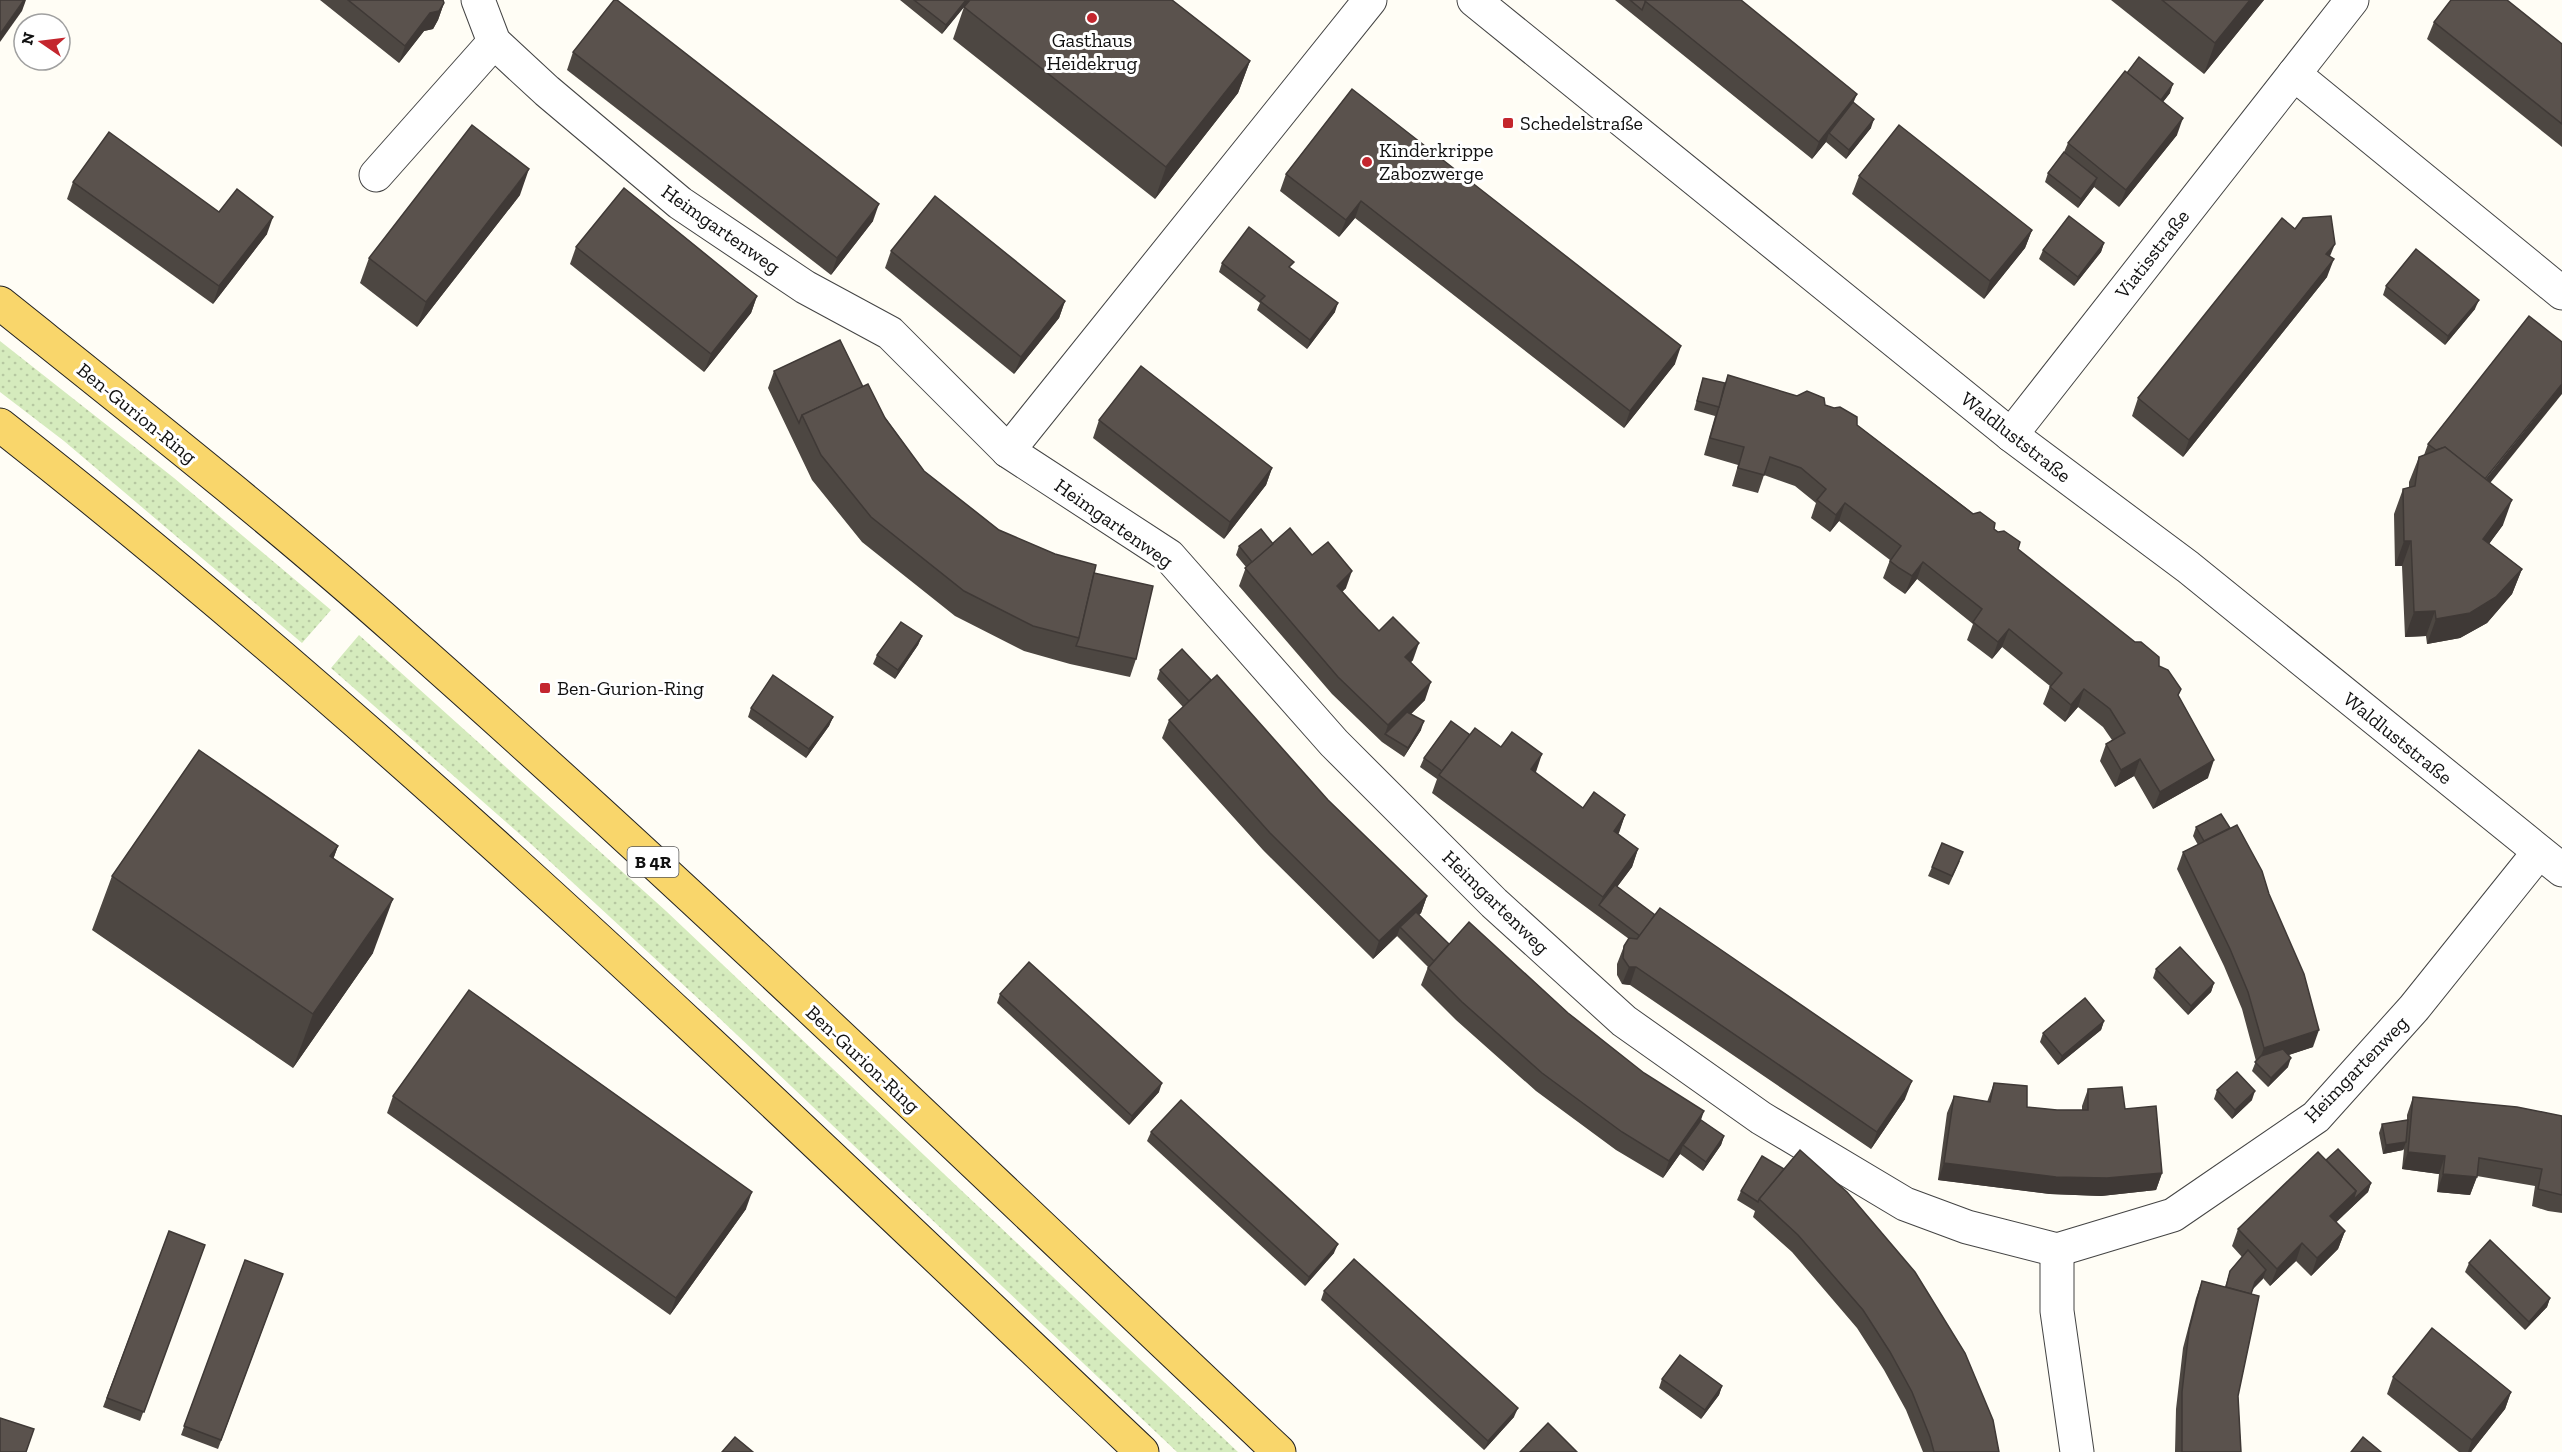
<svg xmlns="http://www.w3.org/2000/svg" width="2562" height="1452" font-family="'Zilla Slab',serif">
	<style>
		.grass { fill: url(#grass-dots) }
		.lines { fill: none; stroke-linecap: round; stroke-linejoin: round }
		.street-casing { stroke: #444; stroke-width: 35 }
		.primary-casing { stroke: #222; stroke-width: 35 }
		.street { stroke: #fff; stroke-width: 33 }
		.primary { stroke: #f9d66b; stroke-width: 33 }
		.wall { fill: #4d4742 }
		.shaded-wall { fill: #3f3936 }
		.building { fill: #5a524d; stroke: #3f3936; stroke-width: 1.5 }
		.poi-dot { fill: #c4262e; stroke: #fff; stroke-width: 2 }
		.labels { text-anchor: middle; stroke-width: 6; stroke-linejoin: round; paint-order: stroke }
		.shield { fill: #fff; stroke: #585858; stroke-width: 1.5 }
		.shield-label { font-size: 18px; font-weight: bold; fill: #111 }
		.poi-label { font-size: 20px; fill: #111; stroke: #fff; text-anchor: start }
		.street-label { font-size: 20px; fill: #111; stroke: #fff }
	</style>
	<defs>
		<pattern id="grass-dots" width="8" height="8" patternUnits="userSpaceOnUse" patternTransform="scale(1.5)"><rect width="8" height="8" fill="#d5ebbd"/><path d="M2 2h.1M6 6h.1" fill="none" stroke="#b6c8a1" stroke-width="1.8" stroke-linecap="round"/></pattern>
	</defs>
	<rect width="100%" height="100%" fill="#fffdf5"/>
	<g class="grass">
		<path d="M0,341L174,478L331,610L302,643L64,441L0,392Z"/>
		<path d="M359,635L666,911L1238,1452H1177L716,1015L531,844L331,668Z"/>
	</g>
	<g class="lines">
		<g class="street-casing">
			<g id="street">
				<path d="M478,0L494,42L547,91L680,203L805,287L890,333L1008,451L1169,556L1334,743L1494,903L1624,1021L1761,1118L1905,1204L1967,1227L2057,1250L2173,1215L2316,1117L2414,1008L2539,852"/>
				<path d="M1474,0L2011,435L2188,567L2562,870"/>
				<path d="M2294,74L2562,293"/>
				<path d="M376,175L494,42"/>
				<path d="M2011,435L2352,0"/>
				<path d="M1008,451L1370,0"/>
				<path d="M2057,1250V1311L2077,1452"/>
			</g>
		</g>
		<g class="primary-casing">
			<g id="primary">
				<path d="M0,303C135,411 271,518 400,633C700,898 988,1177 1279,1452"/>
				<path d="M0,425C403,741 770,1100 1142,1452"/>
			</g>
		</g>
		<use href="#street" class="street"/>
		<use href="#primary" class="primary"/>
	</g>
	<g class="wall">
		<path d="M320,0H443L444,3L438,20L433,29L424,31L399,63Z"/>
		<path d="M900,0H1172L1250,61L1238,93L1155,199L953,39L964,7L967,3L942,34Z"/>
		<path d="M1615,0H1741L1853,102L1871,128L1846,159L1826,142L1812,159Z"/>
		<path d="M2111,0H2264L2204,74Z"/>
		<path d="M2434,22L2562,44V147L2427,39Z"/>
		<path d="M573,52L873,221L831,275L567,70Z"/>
		<path d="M2127,73L2170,93L2163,102L2177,135L2119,207L2094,187L2078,208L2045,182L2048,173L2064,152L2068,143Z"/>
		<path d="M1352,89L1675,364L1624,428L1355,218L1339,237L1280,191L1286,174Z"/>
		<path d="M1859,176L2032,230L2025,248L1984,299L1852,194Z"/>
		<path d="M73,182L219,212L267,234L213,304L67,199Z"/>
		<path d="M520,195L417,327L360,283L369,258Z"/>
		<path d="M2104,243L2101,252L2074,286L2039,259L2043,250Z"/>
		<path d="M576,247L757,296L751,313L704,372L570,264Z"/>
		<path d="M891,251L1065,301L1059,318L1014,374L885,268Z"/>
		<path d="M2330,256L2327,277L2183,457L2132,416L2138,398Z"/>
		<path d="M1222,263L1291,268L1335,312L1307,349L1257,310L1260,303L1219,272Z"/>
		<path d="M2386,286L2475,309L2445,345L2383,295Z"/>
		<path d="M774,371L863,387L924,471L999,530L1094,573L1136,659L1130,677L1070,664L1024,651L955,616L862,542L812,480L768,388Z"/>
		<path d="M1728,375L1825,405L1857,425L1994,529L2159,666L2181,689L2178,696L2208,778L2153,809L2134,776L2115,787L2100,761L2106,744L2112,740L2103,727L2078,707L2065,722L2043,704L2050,686L2002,647L1992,659L1967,640L1973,624L1917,579L1905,594L1892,585L1883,578L1890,560L1839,521L1830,532L1811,518L1816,503L1795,486L1764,475L1758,493L1732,486L1738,465L1704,455L1715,416L1694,410L1703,378L1725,384Z"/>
		<path d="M1099,420L1272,468L1266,485L1224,539L1093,438Z"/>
		<path d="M2428,444L2490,483L2503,525L2489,544L2522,569L2512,594L2487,623L2460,638L2427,644L2426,636L2405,637L2402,566H2395L2394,514L2403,489L2409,488V482L2419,457L2424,455Z"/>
		<path d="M1273,544L1312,555L1346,588L1342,592L1358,609L1379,631L1413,660L1411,662L1425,700L1411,714L1421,730L1404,757L1382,742L1332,694L1239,586L1246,567L1236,555L1239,546Z"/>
		<path d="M922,636L918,645L895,679L873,664L877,655Z"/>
		<path d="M1160,670L1211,680L1328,800L1427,896L1421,913L1419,915L1449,944L1568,1013L1701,1120L1724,1136L1721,1145L1703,1171L1680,1154L1663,1178L1616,1150L1536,1091L1456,1020L1421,985L1428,967L1397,936L1373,959L1263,850L1162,738L1169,720L1183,707L1157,679Z"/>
		<path d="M751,708L833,717L829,726L806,758L748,717Z"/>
		<path d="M1470,735L1536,772L1535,773L1583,808L1625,815L1618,834L1638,849L1632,867L1617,887L1905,1099L1871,1149L1630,985L1622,984L1617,975V964L1624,946L1629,939L1432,793L1437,779L1420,767L1424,758Z"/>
		<path d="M2221,814L2313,1047L2289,1055L2288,1067L2268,1087L2252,1071L2256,1061L2242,1009L2224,966L2177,869L2183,852L2198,845L2193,836L2196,827Z"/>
		<path d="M338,846L333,859L373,953L293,1068L92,930L112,876Z"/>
		<path d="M1960,861L1949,885L1928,876L1932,867Z"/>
		<path d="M2156,969L2214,983L2211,992L2188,1015L2153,978Z"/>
		<path d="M1000,994L1159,1092L1129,1125L997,1003Z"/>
		<path d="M2104,1021L2101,1030L2058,1065L2040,1042L2043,1033Z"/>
		<path d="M1994,1083L2027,1107L2057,1110H2082V1106L2088,1089L2125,1109L2162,1173L2156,1190L2101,1196L2050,1194L1938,1180L1947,1113L1954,1096L1987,1102Z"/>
		<path d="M2217,1090L2252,1100L2232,1119L2214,1099Z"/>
		<path d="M393,1096L746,1209L670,1315L387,1113Z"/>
		<path d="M2413,1097L2562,1116V1213L2548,1211L2532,1206L2535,1186L2477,1176L2470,1195L2437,1192L2439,1174L2402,1169L2404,1149L2403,1150L2383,1154L2379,1133L2382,1124L2407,1120V1115Z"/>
		<path d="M1151,1132L1334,1253L1305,1286L1147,1141Z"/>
		<path d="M1762,1156L1999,1452H1923L1906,1410L1884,1370L1857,1328L1792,1252L1753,1217L1755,1211L1737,1200L1741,1191Z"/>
		<path d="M2326,1160L2371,1183L2368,1192L2336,1222L2345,1231L2338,1249L2311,1276L2296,1261L2270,1286L2263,1278L2252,1290L2238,1396L2241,1452H2175L2176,1409L2183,1348L2196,1298L2202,1281L2225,1287L2230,1271L2242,1257L2232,1246L2238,1229Z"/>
		<path d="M169,1231L205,1245L140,1421L103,1407Z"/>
		<path d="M245,1260L283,1274L218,1449L181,1435Z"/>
		<path d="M2469,1263L2550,1298L2547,1307L2525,1330L2465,1272Z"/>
		<path d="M1324,1291L1514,1417L1484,1450L1321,1300Z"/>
		<path d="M2393,1377L2511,1392L2505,1409L2471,1452H2459L2387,1394Z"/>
		<path d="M1662,1379L1722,1386L1719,1395L1701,1419L1659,1388Z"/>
	</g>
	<g class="shaded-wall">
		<path d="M24,0H26L22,11L0,42V34Z"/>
		<path d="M966,0H970L942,34L946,25Z"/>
		<path d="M2250,0H2264L2204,74L2215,43Z"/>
		<path d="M444,3L438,20L433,29L424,31L399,63L405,46L430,13Z"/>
		<path d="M1250,61L1238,93L1155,199L1166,167Z"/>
		<path d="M2173,84L2170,93L2152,116L2155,107Z"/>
		<path d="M1857,94L1850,111L1829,133L1826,142L1812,159L1819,142Z"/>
		<path d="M2183,118L2177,135L2119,207L2126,190Z"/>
		<path d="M1874,119L1871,128L1846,159L1849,150Z"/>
		<path d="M529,169L520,195L417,327L426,302Z"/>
		<path d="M2097,178L2094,187L2078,208L2081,199Z"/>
		<path d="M1361,201L1355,218L1339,237L1346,220Z"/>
		<path d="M879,204L873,221L831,275L837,258Z"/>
		<path d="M273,217L267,234L213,304L219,286Z"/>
		<path d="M2032,230L2025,248L1984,299L1990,281Z"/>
		<path d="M2104,243L2101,252L2074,286L2078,277Z"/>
		<path d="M2335,244L2328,261L2326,254Z"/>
		<path d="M2334,259L2327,277L2183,457L2189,440Z"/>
		<path d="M757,296L751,313L704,372L711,354Z"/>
		<path d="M2479,300L2475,309L2445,345L2448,336Z"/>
		<path d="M1065,301L1059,318L1014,374L1021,357Z"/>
		<path d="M1338,303L1335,312L1307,349L1310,340Z"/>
		<path d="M1681,346L1675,364L1624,428L1630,411Z"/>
		<path d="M2562,384V394L2474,503L2480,486Z"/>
		<path d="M1272,468L1266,485L1224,539L1230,522Z"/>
		<path d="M2512,500L2503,525L2474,564L2483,539Z"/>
		<path d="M1845,503L1839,521L1830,532L1836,515Z"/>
		<path d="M2404,541H2411L2402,566H2395Z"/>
		<path d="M1923,562L1917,579L1905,594L1912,576Z"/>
		<path d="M2522,569L2512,594L2487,623L2460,638L2427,644L2436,619Z"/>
		<path d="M1352,571L1346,588L1331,603L1337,586Z"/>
		<path d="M2435,611L2426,636L2405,637L2414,612Z"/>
		<path d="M2009,629L2002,647L1992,659L1998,642Z"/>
		<path d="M922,636L918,645L895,679L898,670Z"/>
		<path d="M1419,643L1413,660L1399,674L1405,657Z"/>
		<path d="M1431,682L1425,700L1389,736L1385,734L1388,725Z"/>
		<path d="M2084,689L2078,707L2065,722L2071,705Z"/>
		<path d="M833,717L829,726L806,758L809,749Z"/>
		<path d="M1424,721L1421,730L1404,757L1408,748Z"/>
		<path d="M1542,754L1536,772L1525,787L1531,769Z"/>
		<path d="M2140,759L2134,776L2115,787L2121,770Z"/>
		<path d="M2214,760L2208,778L2153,809L2160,792Z"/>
		<path d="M1625,815L1619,833L1608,848L1614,831Z"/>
		<path d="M338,846L318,901L330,856Z"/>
		<path d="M1638,849L1632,867L1602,907L1599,905L1603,897Z"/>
		<path d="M1427,896L1421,913L1403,930L1400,927L1397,936L1373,959L1379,941Z"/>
		<path d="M393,899L373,953L293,1068L313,1014Z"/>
		<path d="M1629,967H1636L1630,985L1622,984Z"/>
		<path d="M2214,983L2211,992L2188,1015L2191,1006Z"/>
		<path d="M2104,1021L2101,1030L2058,1065L2062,1056Z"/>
		<path d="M2319,1030L2313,1047L2257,1065L2264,1048Z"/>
		<path d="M2291,1058L2288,1067L2268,1087L2271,1078Z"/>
		<path d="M1912,1081L1905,1099L1871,1149L1877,1132Z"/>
		<path d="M1162,1083L1159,1092L1129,1125L1132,1116Z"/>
		<path d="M2255,1091L2252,1100L2232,1119L2235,1110Z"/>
		<path d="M1704,1111L1698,1129L1683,1145L1680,1154L1663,1178L1669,1161Z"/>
		<path d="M1724,1136L1721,1145L1703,1171L1706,1162Z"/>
		<path d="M2406,1142L2403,1150L2383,1154L2386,1145Z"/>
		<path d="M2408,1152L2445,1156L2439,1174L2402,1169Z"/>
		<path d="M1944,1163L2162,1173L2156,1190L2101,1196L2050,1194L1938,1180Z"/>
		<path d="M2443,1174L2477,1177L2470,1195L2437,1192Z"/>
		<path d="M2371,1183L2368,1192L2324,1234L2330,1216L2356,1191Z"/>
		<path d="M752,1192L746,1209L670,1315L676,1298Z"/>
		<path d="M2345,1231L2338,1249L2311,1276L2317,1258Z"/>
		<path d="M2302,1243L2296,1261L2270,1286L2277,1269Z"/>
		<path d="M1338,1244L1334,1253L1305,1286L1309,1277Z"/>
		<path d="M2266,1270L2263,1279L2251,1291L2255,1282Z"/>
		<path d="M2550,1298L2547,1307L2525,1330L2529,1322Z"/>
		<path d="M1722,1386L1719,1395L1701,1419L1705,1410Z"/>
		<path d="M2511,1392L2505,1409L2471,1452H2468L2472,1440Z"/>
		<path d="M1518,1408L1514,1417L1484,1450L1488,1441Z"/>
	</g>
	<g class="building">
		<path d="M0,0H24L0,34Z"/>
		<path d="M348,0H443L444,3L439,11L430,13L405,46Z"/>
		<path d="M614,0H617L879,204L837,258L573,52Z"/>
		<path d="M914,0H966L946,25Z"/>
		<path d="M970,0H1172L1250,61L1166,167L964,7Z"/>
		<path d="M1630,0H1646L1642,10Z"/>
		<path d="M1646,0H1741L1857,94L1819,142L1645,1Z"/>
		<path d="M2162,0H2250L2215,43Z"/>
		<path d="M2451,0H2507L2562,44V124L2434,22Z"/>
		<path d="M2139,57L2173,84L2161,100L2127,73Z"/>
		<path d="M2125,71L2183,118L2126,190L2068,143Z"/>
		<path d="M1352,89L1681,346L1630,411L1361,201L1346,220L1286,174Z"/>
		<path d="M1853,102L1874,119L1849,150L1829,133Z"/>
		<path d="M472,125L529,169L426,302L369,258Z"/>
		<path d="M1899,125L2032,230L1990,281L1859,176Z"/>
		<path d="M109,132L219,212L237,189L273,217L219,286L73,182Z"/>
		<path d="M2064,152L2097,178L2081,199L2048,173Z"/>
		<path d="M624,188L757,296L711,354L576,247Z"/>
		<path d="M935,196L1065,301L1021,357L891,251Z"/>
		<path d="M2069,216L2104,243L2078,277L2043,250Z"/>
		<path d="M2331,216L2335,244L2326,254L2334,259L2189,440L2138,398L2282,218L2295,229L2303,218Z"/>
		<path d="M1249,227L1294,262L1289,267L1338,303L1310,340L1260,301L1265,296L1222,263Z"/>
		<path d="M2416,249L2479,300L2448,336L2386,286Z"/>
		<path d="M2529,316L2562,342V384L2485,479L2445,447L2436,450L2428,444Z"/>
		<path d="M840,340L863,387L802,415L799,423L774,371Z"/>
		<path d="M1141,366L1272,468L1230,522L1099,420Z"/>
		<path d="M1728,375L1797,396L1807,391L1824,398L1825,405L1834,408L1840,407L1857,417V425L1973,514L1980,512L1995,523L1994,529L1998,532L2004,531L2020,542L2018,549L2135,642H2141L2159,657V666L2168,670L2181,689L2178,695L2214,760L2160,792L2140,759L2121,770L2106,744L2125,733L2110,709L2084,689L2071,705L2050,687L2062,673L2009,629L1998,642L1973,622L1982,609L1953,586L1923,562L1912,576L1899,568L1890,561L1901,546L1845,503L1836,515L1817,500L1826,489L1801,468L1770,457L1764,475L1738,468L1744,447L1710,438Z"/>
		<path d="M1703,378L1725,383L1719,407L1697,401Z"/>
		<path d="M868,384L885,418L924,471L999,530L1055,554L1096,565L1079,638L1033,626L964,591L871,517L821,455L802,415Z"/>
		<path d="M2445,447L2512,500L2483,539L2522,569L2496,597L2470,613L2436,619L2435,611L2414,612L2411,541H2404L2403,489L2415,486L2419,457Z"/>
		<path d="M1290,528L1312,555L1328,542L1352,571L1337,586L1358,609L1379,631L1393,617L1419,643L1405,657L1431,682L1388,725L1338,677L1245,568Z"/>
		<path d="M1261,529L1273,544L1252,562L1239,546Z"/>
		<path d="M1094,573L1153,586L1136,659L1076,646L1079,638Z"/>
		<path d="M901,622L922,636L898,670L877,655Z"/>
		<path d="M1182,649L1211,680L1189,701L1160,670Z"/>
		<path d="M773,675L833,717L809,749L751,708Z"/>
		<path d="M1217,675L1328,800L1427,896L1379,941L1270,833L1169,720Z"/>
		<path d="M1407,712L1424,721L1408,748L1385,734Z"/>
		<path d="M1451,721L1470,735L1442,771L1424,758Z"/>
		<path d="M1475,728L1501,747L1512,732L1542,754L1531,769L1583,808L1594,792L1625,815L1614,831L1638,849L1603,897L1439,775Z"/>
		<path d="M199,750L338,846L330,856L393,899L313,1014L112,876Z"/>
		<path d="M2221,814L2230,828L2204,841L2196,827Z"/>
		<path d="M2237,825L2262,871L2269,894L2304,974L2319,1030L2264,1048L2248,992L2230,949L2183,852Z"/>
		<path d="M1942,843L1963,852L1952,876L1932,867Z"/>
		<path d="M1615,885L1655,915L1640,936L1599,905Z"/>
		<path d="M1660,908L1912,1081L1877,1132L1636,967H1629L1623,958L1624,946L1629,938L1637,939Z"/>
		<path d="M1416,912L1449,944L1434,961L1400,927Z"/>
		<path d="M1469,922L1568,1013L1644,1073L1704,1111L1669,1161L1622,1132L1542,1073L1462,1002L1428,968Z"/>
		<path d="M2180,947L2214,983L2191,1006L2156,969Z"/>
		<path d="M1029,962L1162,1083L1132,1116L1000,994Z"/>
		<path d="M469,990L752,1192L676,1298L393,1096Z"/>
		<path d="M2085,998L2104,1021L2062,1056L2043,1033Z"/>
		<path d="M2283,1049L2291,1058L2271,1078L2255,1062L2261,1056Z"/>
		<path d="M2237,1072L2255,1091L2235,1110L2217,1090Z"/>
		<path d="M1994,1083L2027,1086V1107L2057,1110H2088V1089L2122,1087L2125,1109L2156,1106L2162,1173L2107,1178L2056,1177L1944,1163L1954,1096L1990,1102Z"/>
		<path d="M2413,1097L2517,1107L2562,1116V1195L2538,1189L2542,1169L2479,1158L2477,1177L2443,1174L2445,1156L2408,1152Z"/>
		<path d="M1181,1100L1338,1244L1309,1277L1151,1132Z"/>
		<path d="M1701,1120L1724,1136L1706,1162L1683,1145Z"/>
		<path d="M2408,1120L2406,1142L2386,1145L2382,1124Z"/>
		<path d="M2338,1149L2371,1183L2353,1200L2356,1191L2326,1160Z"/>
		<path d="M1800,1150L1847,1192L1915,1272L1965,1353L1993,1420L1999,1452H1934L1930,1437L1912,1392L1890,1352L1863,1310L1798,1235L1759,1199Z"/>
		<path d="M2318,1152L2356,1191L2330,1216L2345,1231L2317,1258L2302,1243L2277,1269L2238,1229Z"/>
		<path d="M1762,1156L1784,1169L1759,1199L1758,1202L1741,1191Z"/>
		<path d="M169,1231L205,1245L144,1412L107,1398Z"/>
		<path d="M2490,1240L2550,1298L2529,1322L2469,1263Z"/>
		<path d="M2248,1250L2266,1270L2255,1282L2251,1294L2226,1287L2230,1271Z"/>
		<path d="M1354,1259L1518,1408L1488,1441L1324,1291Z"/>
		<path d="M245,1260L283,1274L221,1440L184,1426Z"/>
		<path d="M2202,1281L2259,1296L2238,1396L2241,1452H2182V1392L2189,1330Z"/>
		<path d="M2432,1328L2511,1392L2472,1440L2393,1377Z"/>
		<path d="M1680,1355L1722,1386L1705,1410L1662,1379Z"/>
		<path d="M0,1418L34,1429L26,1452H0Z"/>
		<path d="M1548,1423L1577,1452H1520Z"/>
		<path d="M735,1437L753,1452H722Z"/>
		<path d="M2363,1437L2381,1452H2351Z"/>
	</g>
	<g class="poi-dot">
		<circle cx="1092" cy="18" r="6"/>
		<rect x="1502" y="117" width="12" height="12" rx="3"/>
		<circle cx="1367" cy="162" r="6"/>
		<rect x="539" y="682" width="12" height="12" rx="3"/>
	</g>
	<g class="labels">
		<rect class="shield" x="627.5" y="847" width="51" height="30" rx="4.5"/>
		<g class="shield-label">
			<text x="653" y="868">B 4R</text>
		</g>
		<g class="poi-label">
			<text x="1092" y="47" text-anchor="middle">Gasthaus<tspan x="1092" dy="23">Heidekrug</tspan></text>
			<text x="1520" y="130">Schedelstraße</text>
			<text x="1379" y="157">Kinderkrippe<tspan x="1379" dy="23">Zabozwerge</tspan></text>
			<text x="557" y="695">Ben-Gurion-Ring</text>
		</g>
		<g class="street-label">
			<text transform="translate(721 229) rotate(35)" y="7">Heimgartenweg</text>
			<text transform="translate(2152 254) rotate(-52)" y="7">Viatisstraße</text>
			<text transform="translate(137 413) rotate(39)" y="7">Ben-Gurion-Ring</text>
			<text transform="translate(2016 437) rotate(38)" y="7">Waldluststraße</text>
			<text transform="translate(1114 523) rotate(35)" y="7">Heimgartenweg</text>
			<text transform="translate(2398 738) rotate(39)" y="7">Waldluststraße</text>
			<text transform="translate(1496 902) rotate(44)" y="7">Heimgartenweg</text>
			<text transform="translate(863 1059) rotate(43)" y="7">Ben-Gurion-Ring</text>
			<text transform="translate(2356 1069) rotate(-46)" y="7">Heimgartenweg</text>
		</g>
	</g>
	<g transform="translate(42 42) rotate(284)"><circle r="28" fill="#ffffff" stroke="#a0a0a0" stroke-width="1.5"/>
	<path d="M0-4.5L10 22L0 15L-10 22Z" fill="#c4262e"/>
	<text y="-9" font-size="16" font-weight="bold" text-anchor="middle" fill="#111111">N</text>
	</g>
</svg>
